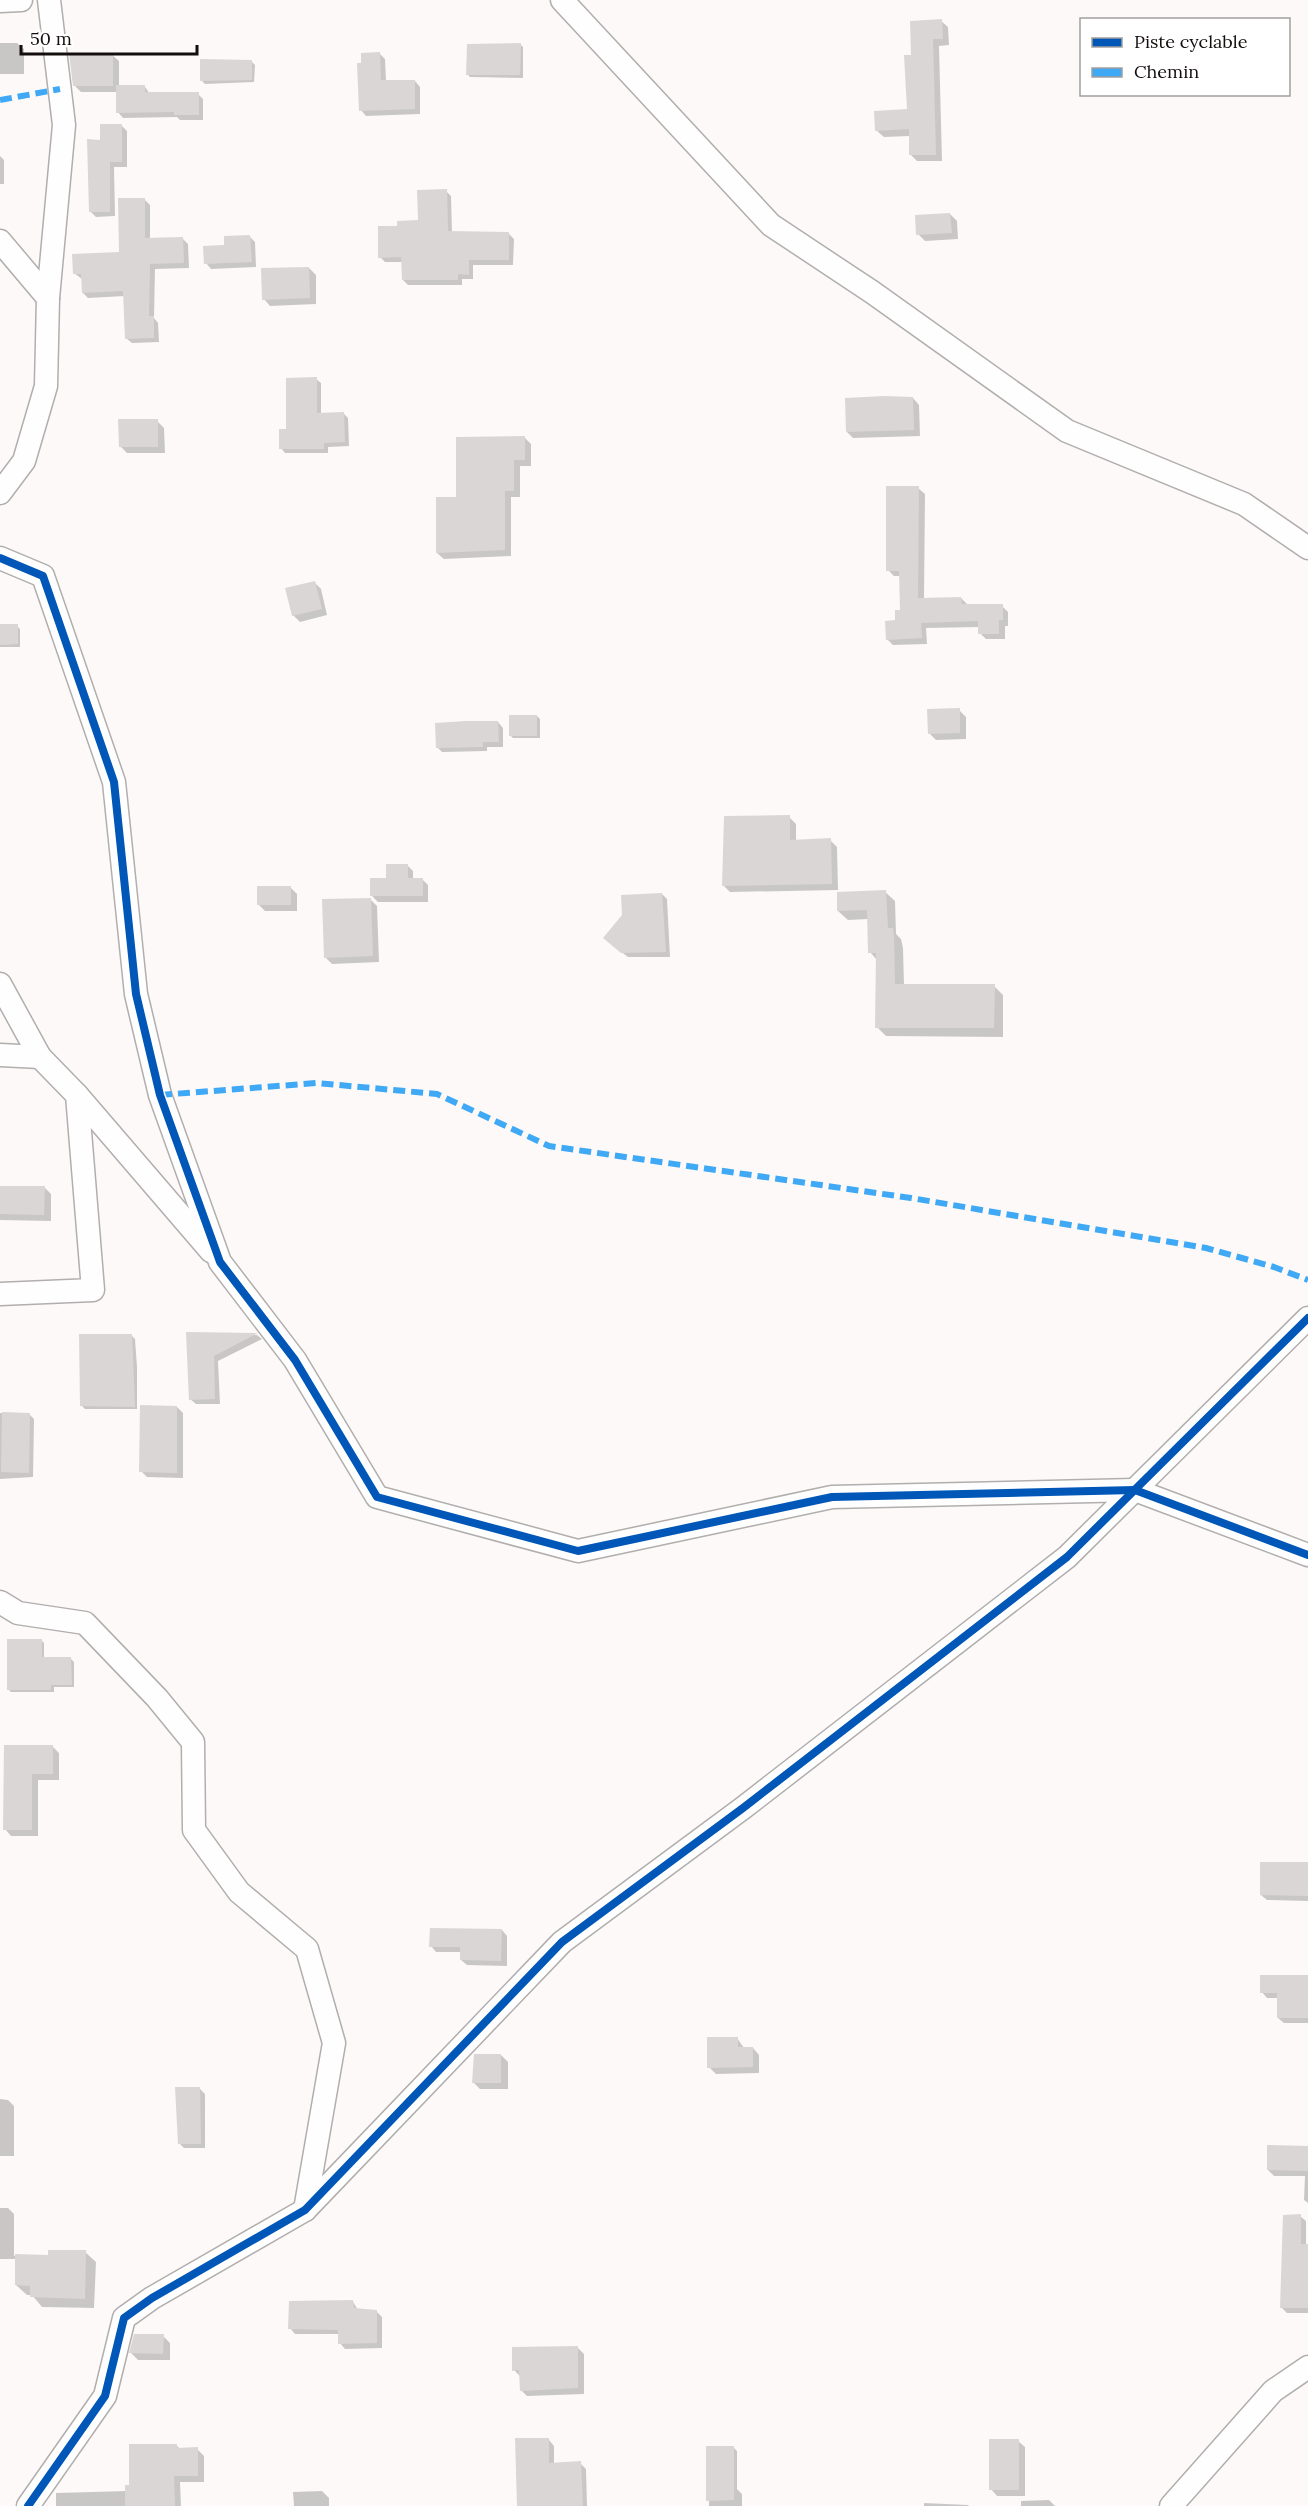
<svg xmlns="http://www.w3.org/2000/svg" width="1308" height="2506" font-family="Lora,serif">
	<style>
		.shadow { fill: #0003 }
		.building { fill: #dad6d5 }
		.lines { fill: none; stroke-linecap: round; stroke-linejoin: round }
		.street-casing { stroke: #b1aead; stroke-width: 25 }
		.street { stroke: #fffefe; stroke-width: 22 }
		.quiet { stroke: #3fa9f5; stroke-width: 6; stroke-dasharray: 12 6; stroke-linecap: butt }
		.cycleway-casing { stroke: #fff; stroke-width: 11 }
		.cycleway { stroke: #0057b8; stroke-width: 8 }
	</style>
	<rect width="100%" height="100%" fill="#fcf9f8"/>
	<g class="shadow">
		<path d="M941,21L948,27L949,45L939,46L942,161H917L911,155L910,136L884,137L877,131L908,110L913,56Z"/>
		<path d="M0,43H17L24,49V74H0Z"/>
		<path d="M520,44L523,47V78L470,77L467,74Z"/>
		<path d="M380,54L385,59L386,81H415L420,87V114L366,116L361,110Z"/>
		<path d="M112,55L119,61V87H145L150,94H198L203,99V120H180L177,117L123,118L118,112L117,92H81L74,85Z"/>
		<path d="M252,62L255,65L254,82L205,84L202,81Z"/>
		<path d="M121,125L127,131V167H114L115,216L96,217L90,211L102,141Z"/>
		<path d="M0,156L4,160V184H0Z"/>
		<path d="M446,191L451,196L452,233L509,234L514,239L513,265H473V279H462V285H408L403,280V262H385L380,257L399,227L419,222Z"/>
		<path d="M144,199L150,205V240L183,239L188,244L189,268L155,269L154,318L158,323L159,342L132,343L126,338L125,296L88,298L83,293L82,279L74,273L120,253Z"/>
		<path d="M950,214L957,221L958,239L925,241L918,234Z"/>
		<path d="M250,237L255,242L256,267L211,269L206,263Z"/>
		<path d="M309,268L316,275V304L270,306L264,299Z"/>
		<path d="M316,379L321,383V415L344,414L348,418L349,446L328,447V453H285L281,448L288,430Z"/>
		<path d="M913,398L919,405L920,436L853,438L847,432Z"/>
		<path d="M157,421L164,428L165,453H127L120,446Z"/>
		<path d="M525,438L531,444V466H520V497H511V556L444,559L437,553L458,499Z"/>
		<path d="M918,488L925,494L924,599L961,598L967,604L1002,606L1008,612V626H1005V639H986L980,633V627L926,628L927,644L893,645L887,639L901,611L900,576H894L888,570Z"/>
		<path d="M314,582L321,589L327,615L300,622L293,615Z"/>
		<path d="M0,626H17L20,629V647H0Z"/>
		<path d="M959,710L966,717V739L936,740L929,733Z"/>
		<path d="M537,716L540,719V738H513L510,735Z"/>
		<path d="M498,722L503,728V747H487V751L442,752L437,747Z"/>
		<path d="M789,817L796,824V841L830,840L837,847L838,890L730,892L723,885Z"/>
		<path d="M407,865L413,871V879H422L428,885V902H378L372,896L387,879Z"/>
		<path d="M290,887L297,894V911H265L258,904Z"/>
		<path d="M885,892L895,901L896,934L901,939L903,948L904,985L994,986L1003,995V1037L886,1036L877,1027V960L870,952L869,919L848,920L838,911Z"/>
		<path d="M662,894L667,899L670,957H628L610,943Z"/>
		<path d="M371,900L377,906L379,962L332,964L325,957Z"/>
		<path d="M0,1187H44L51,1194V1221L0,1220Z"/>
		<path d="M188,1333L257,1335L262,1339L218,1361L220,1404H196L190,1399Z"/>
		<path d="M132,1336L135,1339L137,1367V1409H85L82,1406Z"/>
		<path d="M177,1407L183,1413V1478L147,1477L141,1471Z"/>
		<path d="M0,1413L29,1414L34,1419L33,1477L0,1479Z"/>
		<path d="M41,1640L44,1643V1659H71L74,1662V1687H54V1692H11L8,1689Z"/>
		<path d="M52,1746L59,1753V1780H38V1836H11L5,1829V1747Z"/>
		<path d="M1308,1864V1901L1267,1900L1261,1895Z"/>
		<path d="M502,1930L507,1936V1966L467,1965L461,1960V1952H436L431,1946Z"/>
		<path d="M1308,1976V2023H1284L1278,2018V1998H1267L1262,1992Z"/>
		<path d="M737,2038L744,2048H753L759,2055V2073L716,2074L709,2067Z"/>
		<path d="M501,2055L508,2062V2089H480L473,2082Z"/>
		<path d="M176,2089H200L205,2094V2148H184L179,2143Z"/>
		<path d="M0,2099L8,2100L14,2106V2156H0Z"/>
		<path d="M1308,2147V2203L1304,2200L1305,2176H1274L1268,2170Z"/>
		<path d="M0,2208H8L14,2214V2256L49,2257L85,2252L96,2262L94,2308L42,2307L32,2295H27L16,2285L17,2259H0Z"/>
		<path d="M1300,2216L1306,2221V2245H1308V2313H1287L1282,2308Z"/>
		<path d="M353,2302L358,2310L376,2311L382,2317V2348L345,2349L340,2343V2334H295L290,2328Z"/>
		<path d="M163,2336L170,2343V2360H138L131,2353Z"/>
		<path d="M578,2348L584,2354V2394L527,2396L521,2390L520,2376L514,2370Z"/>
		<path d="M549,2440L554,2446V2464L580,2463L586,2469L587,2506H518Z"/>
		<path d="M1018,2441L1025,2447V2496H997L991,2489Z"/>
		<path d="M176,2445L180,2449H197L204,2456V2482H180L181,2506H56V2493L127,2491Z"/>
		<path d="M708,2447H733L737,2451V2489L742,2494V2506H709Z"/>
		<path d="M322,2491L329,2498V2506H294L293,2492Z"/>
		<path d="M1049,2500L1055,2506H1021V2501Z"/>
		<path d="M924,2503L968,2505L969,2506H924Z"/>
	</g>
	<g class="building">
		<path d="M942,19L943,39H933L936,155H909V129L875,131L874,111L907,109L904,55H911L910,21Z"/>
		<path d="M521,43L520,75H466L467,44Z"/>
		<path d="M380,52L381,80H415V109L359,111L357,63H361V53Z"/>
		<path d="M69,53H113V86H73Z"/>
		<path d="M200,59L252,60V80L200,81Z"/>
		<path d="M116,85H145V92H199V115H174V112L116,113Z"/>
		<path d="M100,124H122V162H110V212H89L87,139L100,140Z"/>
		<path d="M447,189L448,231L509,232V260H469V275L458,274V280H402L401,257L378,258V226H397V221L418,220L417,190Z"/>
		<path d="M118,198H145V238L183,237L184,263L150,264L149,316H154V338L125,339L123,291L82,293L81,274H73L72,254L119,252Z"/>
		<path d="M950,213L952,233L916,235L915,215Z"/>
		<path d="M250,235L252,262L204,264L203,246L224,245V236Z"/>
		<path d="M309,267L310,298L262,300L261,268Z"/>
		<path d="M317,377V413L344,412L345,442L324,443V449H279V429H286V378Z"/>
		<path d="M884,396L913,397L914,430L846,432L845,398Z"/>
		<path d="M118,419H158V447H119Z"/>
		<path d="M525,436V460H514V491H505V550L436,553V497H456V437Z"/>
		<path d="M886,486H919L918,598L961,597L962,604H1003V620H999V634H978V621L921,623L922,638L886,640L885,621L895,620V610H900L899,571H886Z"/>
		<path d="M315,581L322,609L292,616L285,588Z"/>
		<path d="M0,624H18V644L0,645Z"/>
		<path d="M960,708V733L928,734L927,709Z"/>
		<rect x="509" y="715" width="28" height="21"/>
		<path d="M466,721H498L499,742H483V747L436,748L435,723Z"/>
		<path d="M790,815V840L831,838L832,884L722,886L724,816Z"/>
		<path d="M386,864H408V878H423V896H370V878H386Z"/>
		<rect x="257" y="886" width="34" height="19"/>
		<path d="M886,890L888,928H893L894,937L895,984H995L994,1028H875L876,953H868L867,910L837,911V892Z"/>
		<path d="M662,893L666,952L621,953L603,938L622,915L621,895Z"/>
		<path d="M371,898L373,956L324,958L322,899Z"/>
		<path d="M0,1186H45L44,1215L0,1214Z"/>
		<path d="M186,1332L258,1333L214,1356L215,1399L189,1400Z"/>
		<path d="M79,1334H132L135,1407L80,1406Z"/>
		<path d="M140,1405L177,1406V1473L139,1472Z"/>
		<path d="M2,1412L30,1413L29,1473L1,1472Z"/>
		<path d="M7,1639H42V1657H71L72,1685H51V1690H7Z"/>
		<path d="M4,1745H53V1774H32V1830H3Z"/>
		<path d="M1260,1862H1308V1896L1260,1895Z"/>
		<path d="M430,1928L502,1929L501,1961L460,1960V1947H429Z"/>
		<path d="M1260,1975H1308V2018H1277V1993H1260Z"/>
		<path d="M707,2037H738V2047H753V2067L707,2068Z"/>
		<path d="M474,2054H501V2083H472Z"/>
		<path d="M175,2087H200L201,2144H178Z"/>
		<path d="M1267,2145L1308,2146V2171L1267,2170Z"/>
		<path d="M1301,2214V2244H1308V2308H1280L1283,2215Z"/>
		<path d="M48,2250H86L85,2299L30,2297V2286L15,2285V2254L48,2255Z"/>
		<path d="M353,2300L354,2308L377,2310V2343L338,2344V2330L288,2329L289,2301Z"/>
		<path d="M134,2334H164L163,2354L129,2353Z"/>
		<path d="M578,2346V2388L520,2391L519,2370L512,2371V2347Z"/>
		<path d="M515,2438H549V2463L581,2461L583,2506H517Z"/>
		<rect x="989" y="2439" width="30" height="51"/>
		<path d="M129,2444H177V2448L198,2447V2476H174L175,2506H125V2485H129Z"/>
		<path d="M706,2446H734V2500L706,2501Z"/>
	</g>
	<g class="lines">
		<g class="street-casing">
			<g id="street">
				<path d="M562,0L771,225L872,292L1067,431L1244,504L1308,548"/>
				<path d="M0,1L21,0"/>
				<path d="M0,241L48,298L46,386L24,461L0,493"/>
				<path d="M48,298L64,125L49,0"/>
				<path d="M0,558L43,576L114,782L136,994L160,1095L220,1262L295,1360L377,1497L578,1551L832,1497L1135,1490L1308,1555"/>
				<path d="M0,984L40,1057L77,1095L93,1290L0,1294"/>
				<path d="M0,1055L40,1057"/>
				<path d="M77,1095L211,1251"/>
				<path d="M0,1602L18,1613L85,1623L157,1698L193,1742L194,1830L239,1892L307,1949L334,2043L305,2210"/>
				<path d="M28,2506L105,2396L124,2318L152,2298L305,2210L562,1942L743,1808L1067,1557L1308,1318"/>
				<path d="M1171,2506L1273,2391L1308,2367"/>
			</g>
		</g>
		<use href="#street" class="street"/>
		<g class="quiet">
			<path d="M0,100L60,89"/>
			<path d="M160,1095L317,1083L437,1094L549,1146L911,1198L1206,1248L1274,1267L1308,1280"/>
		</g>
		<g class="cycleway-casing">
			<g id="cycleway">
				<path d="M0,558L43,576L114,782L136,994L160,1095L220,1262L295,1360L377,1497L578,1551L832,1497L1135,1490L1308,1555"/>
				<path d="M28,2506L105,2396L124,2318L152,2298L305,2210L562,1942L743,1808L1067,1557L1308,1318"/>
			</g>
		</g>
		<use href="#cycleway" class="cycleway"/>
	</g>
	<rect x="1080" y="18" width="210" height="78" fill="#ffffff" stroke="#a19f9f" stroke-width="1.5"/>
	<rect x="1092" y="38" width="30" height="9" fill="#0057b8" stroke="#a19f9f" stroke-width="1.5"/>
	<text x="1134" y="48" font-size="18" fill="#140f0e">Piste cyclable</text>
	<rect x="1092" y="68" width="30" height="9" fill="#3fa9f5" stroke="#a19f9f" stroke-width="1.5"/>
	<text x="1134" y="78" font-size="18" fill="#140f0e">Chemin</text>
	<path d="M21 45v9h176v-9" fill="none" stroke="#140f0e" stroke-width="3"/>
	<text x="30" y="45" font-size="18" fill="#140f0e" stroke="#ffffff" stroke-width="4.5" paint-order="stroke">50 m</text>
</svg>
